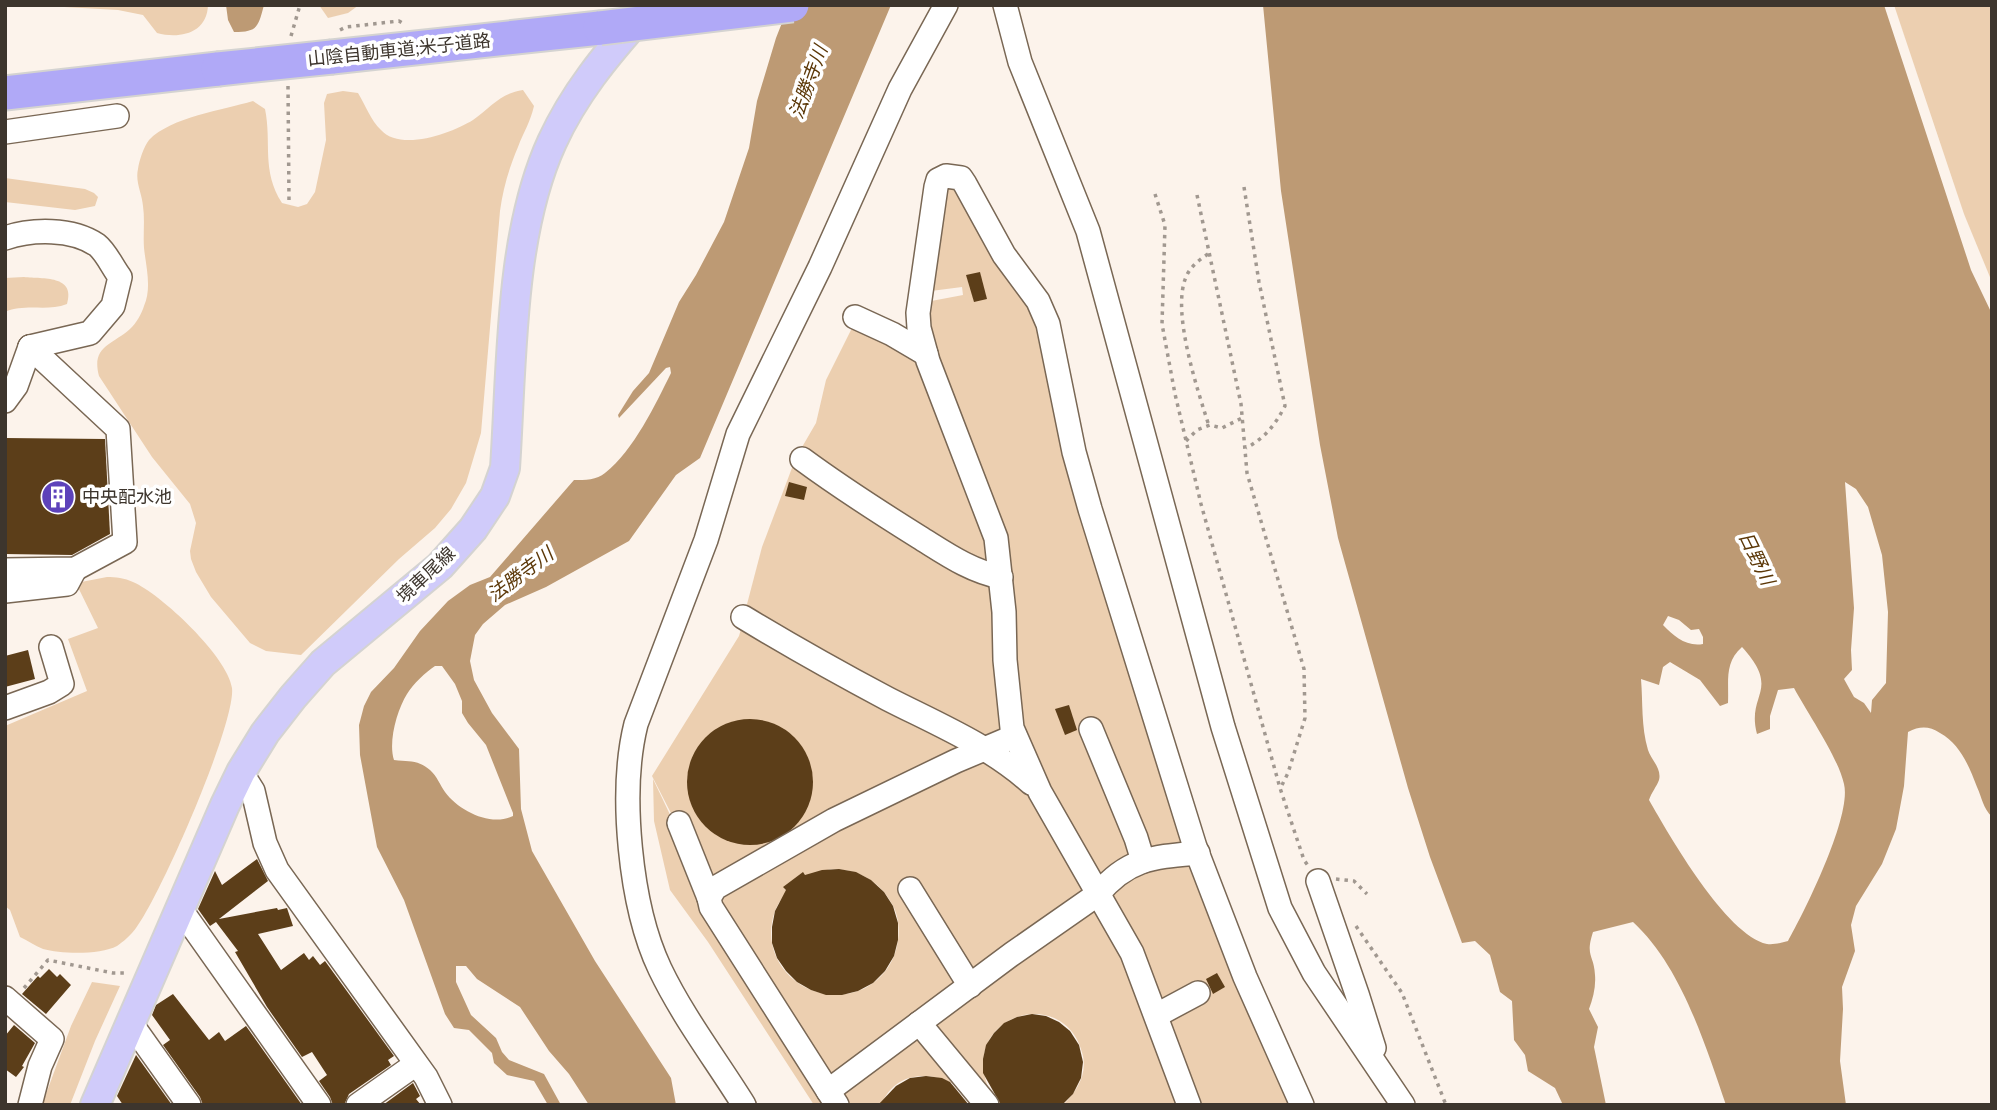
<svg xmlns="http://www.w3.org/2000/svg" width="1997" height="1110" font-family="'PT Sans Narrow','Noto Sans JP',sans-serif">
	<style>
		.green { fill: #eccfb0; fill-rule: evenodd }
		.water { fill: #bd9a74; fill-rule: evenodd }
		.building { fill: #5c3e19 }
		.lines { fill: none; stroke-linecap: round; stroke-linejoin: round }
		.minor-casing { stroke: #796754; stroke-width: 26 }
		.major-casing { stroke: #d4d3d1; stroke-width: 32 }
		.highway-casing { stroke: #d4d3d1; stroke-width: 37 }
		.path { stroke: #a19890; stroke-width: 3.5; stroke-dasharray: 3.5 5; stroke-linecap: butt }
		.minor { stroke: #fff; stroke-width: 23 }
		.major { stroke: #d0cbfa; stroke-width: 28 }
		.highway { stroke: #b0a9f7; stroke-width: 33 }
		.highway-bridge-casing { stroke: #d4d3d1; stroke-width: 37; stroke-linecap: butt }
		.highway-bridge { stroke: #b0a9f7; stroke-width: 33 }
		.labels { text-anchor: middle; stroke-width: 7; stroke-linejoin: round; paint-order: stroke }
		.street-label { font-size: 18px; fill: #3d352d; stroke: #fff }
		.poi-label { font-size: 18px; fill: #3d352d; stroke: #fff; text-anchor: start }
		.water-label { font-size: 19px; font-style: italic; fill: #5c3808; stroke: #fff }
	</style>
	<rect width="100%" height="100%" fill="#fcf3eb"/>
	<g class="green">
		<path d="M28,5H208C207,34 179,39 157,33L143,15L118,10Z"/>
		<path d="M319,5H359L348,13L328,18Z"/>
		<path d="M1894,5H1992V282L1964,214Z"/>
		<path d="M523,90L534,106C530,123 524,131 518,147C509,168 503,189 500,211L481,433L466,483L451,509L435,528L399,559L301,655L266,651L250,643L211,597L196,572L191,559L190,551L196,523L190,504L152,457L99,376C91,346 112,345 130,329C136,324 142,313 144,306C152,288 146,267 144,248C143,234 145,220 143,206C142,193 135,182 138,169C139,161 144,146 149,140C171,117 223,110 253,101L265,109C272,143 261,170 282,203L298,207L307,204L315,192L326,140L324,103L327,94L343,91L358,93C365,104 371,121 381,130C401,152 452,133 473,120C491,107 501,93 523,90Z"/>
		<path d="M5,178L85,189L94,193L98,197L95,206L75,210L5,202Z"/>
		<path d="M954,181L1038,308L1187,843L1137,851L1104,881L1019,740L1008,612L931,360L926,302L963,295L962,287L931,291L939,190Z"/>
		<path d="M24,277C43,279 76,275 67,304C47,312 26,303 5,312V278Z"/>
		<path d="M854,324L926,364L986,519L990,569L798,454L816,423L826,380Z"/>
		<path d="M795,460L989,585L995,592L1007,729L984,744L746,608L762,547Z"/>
		<path d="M107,577C115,577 125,578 133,582C161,594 228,657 232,688C236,723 160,897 136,928C132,934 123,942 117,946C100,955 61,954 43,949C35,946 27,940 20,937L10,910L5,906V726L87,691L68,639L98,628L76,583Z"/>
		<path d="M743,622L972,749L716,885L676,823L652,776L739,636Z"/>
		<path d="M979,756L1023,782L1090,887L961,981L832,1081L714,901L717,893ZM831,869C857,869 879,880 892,904C900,918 900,935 896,950C892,965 881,979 867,987C816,1014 755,967 775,911C779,901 786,893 793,885L786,890L784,888L803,873L806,876Z"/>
		<path d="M653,779L675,825L831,1105H814L708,942L670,890L654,821Z"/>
		<path d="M1186,858L1299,1105H1193L1162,1005L1106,891L1113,882Z"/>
		<path d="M1085,906L1103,909L1185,1105H1063C1076,1092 1087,1076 1083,1056C1067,983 960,1013 988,1087L985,1089L929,1020Z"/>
		<path d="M92,982L120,986L95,1041L70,1105H42L71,1026Z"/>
		<path d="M914,1032L956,1085C928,1070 895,1072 881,1105H840L838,1095Z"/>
	</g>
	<g class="water">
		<path d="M226,5H264C258,27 258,32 234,32L228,20Z"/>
		<path d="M789,5H891L700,458L676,475L629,541L546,587L505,605L483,624L475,635L470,661L474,680L492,713L519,749L521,809L532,851L595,961L671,1078L676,1105H589L569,1074L549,1051L520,1007L477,979L466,966H456V982L471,1015L496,1038L502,1052L509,1060L544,1074L561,1105H548L534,1081L507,1075L494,1063L492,1053L469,1030L454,1028L445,1014L404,900L377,847L360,755L359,725L364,706L371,692L394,668L420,631L448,601L470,585L490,577L574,480C585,480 597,480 605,473C634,450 655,405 671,373L670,367L666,368L619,418L618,415L633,391L649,373L679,302L696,275L724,222L749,148L757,101L776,38ZM435,666H442L455,684L462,701V713L468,723L486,745L513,813V816C491,827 459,811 445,792C440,785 437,776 430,770C416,759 410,762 394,760C388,742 397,710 407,694C413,684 426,672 435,666Z"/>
		<path d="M1263,5H1884L1971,270L1992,314V817C1983,808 1982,798 1977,787C1969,766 1960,744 1940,733C1929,726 1920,726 1908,732L1904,786L1896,829L1882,864L1856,906L1851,925L1855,951L1842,987L1843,1009L1840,1061L1846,1105H1726C1705,1044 1681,966 1633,922L1593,932C1585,957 1594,954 1595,975C1596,987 1593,998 1589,1009L1598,1027L1594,1047L1606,1105H1563L1555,1088L1528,1071L1525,1055L1514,1040L1512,1001L1500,992L1490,955L1475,941L1462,943L1430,857L1408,788L1338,538L1320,445L1281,191ZM1845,482L1856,489L1868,507L1882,555L1888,612L1886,683L1872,700L1871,713L1864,703L1854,697L1844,679L1852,670L1851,650L1854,608ZM1668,616L1679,620L1691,630L1699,629L1703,637V644C1686,647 1674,636 1663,625ZM1742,647C1782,691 1746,693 1757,734L1770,729V716L1778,690L1794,688C1808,714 1838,757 1844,784C1852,816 1805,911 1788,941C1781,943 1773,945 1767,944C1726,935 1669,835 1649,800C1651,793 1657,786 1659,780C1662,768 1651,760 1648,750C1641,726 1643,703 1641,679L1659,685L1663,667L1670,662L1700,680L1720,706L1728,703C1729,681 1724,663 1742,647Z"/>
	</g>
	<g class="building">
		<path d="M980,272L987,299L974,302L966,275Z"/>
		<path d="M5,438L105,439L110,534L72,555L5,554Z"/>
		<path d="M789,482L807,487L804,500L785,496Z"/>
		<path d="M28,650L35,679L5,687V656Z"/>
		<path d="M1069,705L1077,730L1065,735L1055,709Z"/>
		<circle cx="750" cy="782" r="63"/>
		<path d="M257,859L268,881L219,919L277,908L278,910L287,908L293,926L258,934L281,970L304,953L309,960L313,956L320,965L325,961L394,1056L388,1060L391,1065L349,1094L344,1105H333L330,1097L319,1081L327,1075L312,1052L302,1057L267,1007L235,952L238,951L216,922L210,926L198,909L215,871L222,885Z"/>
		<path d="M839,869L856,872L871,880L884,892L893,906L898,923V940L894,956L885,971L873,983L858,991L842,995H826L811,990L797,982L786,971L777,958L772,943V927L775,911L786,890L783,887L803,872L805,875L822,870Z"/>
		<path d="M49,969L57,977L60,974L71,985L46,1014L22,994L38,976L40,978Z"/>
		<path d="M1217,973L1225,987L1213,994L1206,979Z"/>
		<path d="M173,994L209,1040L219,1032L225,1041L246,1026L302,1105H203L200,1097L163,1045L170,1040L152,1015L156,1005Z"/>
		<path d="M1032,1014L1046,1016L1059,1022L1070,1031L1079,1045L1083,1062L1081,1078L1073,1094L1062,1105H1001L983,1073V1059L986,1045L994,1033L1004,1023L1017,1017Z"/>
		<path d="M14,1025L35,1043L22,1066L24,1067L16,1077L5,1069V1036Z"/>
		<path d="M136,1055L172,1105H123L117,1096Z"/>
		<path d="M926,1076L942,1078L950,1082L969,1105H878L896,1086L910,1078Z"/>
		<path d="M413,1083L420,1096L416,1099L421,1105H383Z"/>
	</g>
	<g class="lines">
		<g class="minor-casing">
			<g id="minor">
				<path d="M1005,5L1020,62L1088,231L1223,727L1280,908L1314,973L1403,1105"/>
				<path d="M5,132L117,116"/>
				<path d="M5,238C32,229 72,228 97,245C106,252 113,268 120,277L113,306L90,333L30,347"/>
				<path d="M855,317L892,334L926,354"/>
				<path d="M5,401L16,386L30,347"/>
				<path d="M802,459C840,487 879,512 919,537C945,553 970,571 1001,577"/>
				<path d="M5,570L75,569L125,542L118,429L30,347"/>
				<path d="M5,591L67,584L75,569"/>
				<path d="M743,617C791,646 839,673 888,699C937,724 990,746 1031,783"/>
				<path d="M5,708L49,692L62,684L51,647"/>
				<path d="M1091,729L1136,838L1143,861"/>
				<path d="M241,772L253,791L265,843L277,870L426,1077L440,1105"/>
				<path d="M679,823L709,898"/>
				<path d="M1318,881L1357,994L1374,1048"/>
				<path d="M910,889L970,986"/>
				<path d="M179,907L319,1105"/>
				<path d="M5,998L52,1039L40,1066L30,1105"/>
				<path d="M1157,1015L1198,993"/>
				<path d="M130,1022L189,1105"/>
				<path d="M919,1023L987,1105"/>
				<path d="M828,1091L1012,954L1098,894C1128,858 1154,857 1198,853"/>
				<path d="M358,1105L416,1064"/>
				<path d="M744,1105C716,1060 683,1017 660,969C630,906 619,792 636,724L706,540L738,434L820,267L900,89L946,5"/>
				<path d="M837,1105L711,907L709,898L715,888L834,820L956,761L1015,736"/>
				<path d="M1189,1105L1132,953L1040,792L1012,728L1005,660L1004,612L996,538L928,361L919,328L918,313L936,187L938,180L946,176L961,178L965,184L1004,255L1038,301L1048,324L1074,452L1090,509L1195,847L1245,977L1302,1105"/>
			</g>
		</g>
		<g class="major-casing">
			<path id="major" d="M95,1105L225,805L241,772L265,733L293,697L323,663L440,566L473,529L495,496L505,468C512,365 509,236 552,142C574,94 606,55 641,16"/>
		</g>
		<g class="highway-casing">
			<g id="highway">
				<path d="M332,57L600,28"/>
				<path d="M5,93L218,69"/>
			</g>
		</g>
		<g class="path">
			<path d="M340,30L346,27L399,21L404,24"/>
			<path d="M291,36L300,5"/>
			<path d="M288,86L289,200"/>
			<path d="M1244,187L1259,282L1285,406C1275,425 1265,438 1246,448"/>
			<path d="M1155,194L1165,225L1162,324L1175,394L1201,504L1280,788L1304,860L1309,867"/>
			<path d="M1197,195L1241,404L1247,473L1304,669L1305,718L1288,773L1281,787"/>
			<path d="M1208,254C1199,260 1190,267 1186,277C1171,312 1198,391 1209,426"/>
			<path d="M1186,441L1197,430L1210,425L1222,428L1242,418"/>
			<path d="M1336,879L1354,881L1367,894"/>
			<path d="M1356,926L1402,993L1446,1105"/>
			<path d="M24,988L48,960L113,973H128"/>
		</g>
		<use href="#minor" class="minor"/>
		<use href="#major" class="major"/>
		<use href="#highway" class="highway"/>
		<g class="highway-bridge-casing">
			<g id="highway-bridge">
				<path d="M600,28L792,5"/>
				<path d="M218,69L332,57"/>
			</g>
		</g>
		<use href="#highway-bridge" class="highway-bridge"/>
	</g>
	<defs>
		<g id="building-disc" transform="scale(1.75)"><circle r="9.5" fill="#5d42ba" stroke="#fff"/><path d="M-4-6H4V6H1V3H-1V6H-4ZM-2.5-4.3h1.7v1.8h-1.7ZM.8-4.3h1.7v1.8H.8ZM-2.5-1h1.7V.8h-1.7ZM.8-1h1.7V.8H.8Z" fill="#fff"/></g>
	</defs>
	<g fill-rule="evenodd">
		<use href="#building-disc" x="58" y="497"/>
	</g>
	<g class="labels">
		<g class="street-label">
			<text transform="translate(399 50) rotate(-6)" y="6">山陰自動車道;米子道路</text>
			<text transform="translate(426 575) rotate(-43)" y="6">境車尾線</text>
		</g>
		<g class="poi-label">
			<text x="82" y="503">中央配水池</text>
		</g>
		<g class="water-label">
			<text transform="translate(808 82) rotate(-70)" y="7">法勝寺川</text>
			<text transform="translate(1757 558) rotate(64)" y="7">日野川</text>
			<text transform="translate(520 574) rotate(-37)" y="7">法勝寺川</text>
		</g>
	</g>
	<rect width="1997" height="1110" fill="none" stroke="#3d352d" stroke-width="14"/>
</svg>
